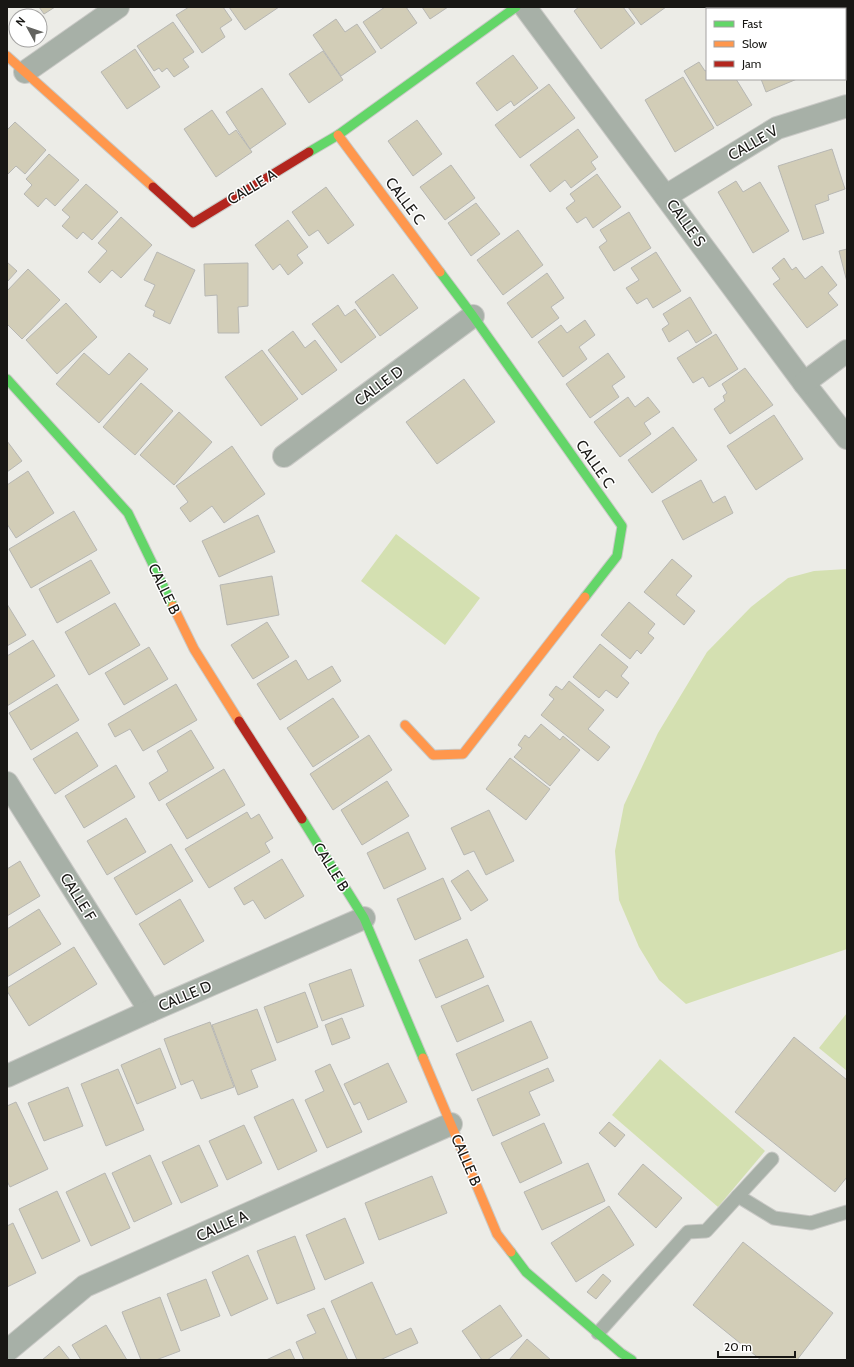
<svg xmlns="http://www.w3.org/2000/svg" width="854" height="1367" font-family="Cabin,sans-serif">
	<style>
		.green { fill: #d4e0b1 }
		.building { fill: #d2cdb7; stroke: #b7b7b3 }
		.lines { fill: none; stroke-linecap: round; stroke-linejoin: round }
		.lane-casing { stroke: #c9c9c6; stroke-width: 15 }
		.street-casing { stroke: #c9c9c6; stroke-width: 24 }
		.fast-casing { stroke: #c9c9c6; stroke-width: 11 }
		.slow-casing { stroke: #c9c9c6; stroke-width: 11 }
		.jam-casing { stroke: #c9c9c6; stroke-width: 11 }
		.lane { stroke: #a7b0a7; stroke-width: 13 }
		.street { stroke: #a7b0a7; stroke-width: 22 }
		.fast { stroke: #63d668; stroke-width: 9 }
		.slow { stroke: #ff974d; stroke-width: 9 }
		.jam { stroke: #b3261e; stroke-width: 9 }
		.labels { text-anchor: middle; stroke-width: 3; stroke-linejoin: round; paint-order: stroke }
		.street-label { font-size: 15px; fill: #181714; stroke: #fff }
	</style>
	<rect width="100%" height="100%" fill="#ecece7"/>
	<g class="green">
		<path d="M396,534L480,598L445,645L361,581Z"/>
		<path d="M847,569V949L686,1004L659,980L639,947L619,900L615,851L624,805L658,733L707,652L751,607L788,578L814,571Z"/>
		<path d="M847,1013V1071L819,1048Z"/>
		<path d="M660,1059L765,1151L718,1207L612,1115Z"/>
	</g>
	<g class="building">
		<path d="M39,7H55L44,14Z"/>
		<path d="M189,7H223L232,20L220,28L225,37L202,53L176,15Z"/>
		<path d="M229,7H279L245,30Z"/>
		<path d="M385,7H406L417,23L381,49L363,22Z"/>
		<path d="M422,7H448L430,19Z"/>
		<path d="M579,7H623L635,23L601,49L574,11Z"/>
		<path d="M628,7H666L641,25Z"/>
		<path d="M847,7V61L845,62V9H840Z"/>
		<path d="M336,19L345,32L357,24L376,52L341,76L313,35Z"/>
		<path d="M173,22L194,52L183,59L189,67L174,77L167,68L162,72L159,68L154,71L137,46Z"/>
		<path d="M135,49L160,87L127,109L101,72Z"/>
		<path d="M323,51L343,80L309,103L289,74Z"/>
		<path d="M513,55L538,88L514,106L511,101L497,111L476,83Z"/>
		<path d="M699,62L705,71L707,70V79H736L752,105L717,126L684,71Z"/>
		<path d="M683,77L714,128L675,152L645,100Z"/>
		<path d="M761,79H797L766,92Z"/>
		<path d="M549,84L575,118L520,158L495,125Z"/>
		<path d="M262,88L286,124L250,149L226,112Z"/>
		<path d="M212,110L229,135L236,130L252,152L216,177L184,129Z"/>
		<path d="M417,120L442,154L413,176L388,141Z"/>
		<path d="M15,122L46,150L25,174L16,166L8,174L7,173V130Z"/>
		<path d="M578,129L598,157L591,162L596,169L571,188L565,180L550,192L530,165Z"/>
		<path d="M832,149L845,189L828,195L829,200L815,205L824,233L803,240L778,166Z"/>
		<path d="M49,154L79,180L55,206L46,198L38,207L24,194L32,185L26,179Z"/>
		<path d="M451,165L475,198L445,220L420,187Z"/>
		<path d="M597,174L621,207L593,228L586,217L577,223L566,208L575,201L570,194Z"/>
		<path d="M736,181L743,192L760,182L789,231L753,253L718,192Z"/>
		<path d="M86,184L118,212L92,240L83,232L77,239L62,226L70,217L62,210Z"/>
		<path d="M326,187L354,225L328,244L318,230L309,236L292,212Z"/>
		<path d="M476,203L500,234L471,256L448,223Z"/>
		<path d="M629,212L651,248L614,271L599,247L607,241L600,230Z"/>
		<path d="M121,217L152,245L121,278L112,270L100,283L88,272L107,251L98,243Z"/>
		<path d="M288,220L308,247L297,255L303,263L288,275L280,264L273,270L255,245Z"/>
		<path d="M518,230L543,265L503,295L477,260Z"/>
		<path d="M847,249V282L839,251Z"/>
		<path d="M157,252L195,270L170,324L153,316L155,311L145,306L155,285L144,280Z"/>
		<path d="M656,252L681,291L653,308L647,298L637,304L626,288L639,280L631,268Z"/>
		<path d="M784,258L792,270L796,267L805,279L822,266L837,285L828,293L838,305L807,328L773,284L780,279L772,268Z"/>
		<path d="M7,262L17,271L7,282Z"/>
		<path d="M248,263V306L238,307L239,333H218L217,295L205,296L204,264Z"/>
		<path d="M28,269L60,300L22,339L7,324V291Z"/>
		<path d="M547,273L564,298L551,307L559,318L532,338L507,303Z"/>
		<path d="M393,274L418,308L380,336L355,302Z"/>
		<path d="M690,297L712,333L696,343L688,330L669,342L662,329L669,324L663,314Z"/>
		<path d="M66,303L97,337L57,374L26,340Z"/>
		<path d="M338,305L345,316L355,309L376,337L341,363L312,324Z"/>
		<path d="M585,320L595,335L579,347L587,359L563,377L538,342L561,325L567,333Z"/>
		<path d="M293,331L305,348L315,340L337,370L302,395L268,350Z"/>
		<path d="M716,334L738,369L709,387L703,377L693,383L677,358Z"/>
		<path d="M262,350L298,399L261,426L225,377Z"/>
		<path d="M84,353L109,375L129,353L148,369L99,423L56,384Z"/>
		<path d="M608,353L625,377L612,386L619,397L590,418L566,384Z"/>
		<path d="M745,368L773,405L730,434L714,409L725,401L723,396L727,393L722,384Z"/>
		<path d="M464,379L495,422L437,464L406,422Z"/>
		<path d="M141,383L173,411L135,455L103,427Z"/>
		<path d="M628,397L635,407L648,397L660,412L644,423L651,434L620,457L594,422Z"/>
		<path d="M179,412L212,442L174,485L140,455Z"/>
		<path d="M774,415L803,459L756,490L727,446Z"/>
		<path d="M673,427L697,460L652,493L628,460Z"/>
		<path d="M7,441L22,461L7,472Z"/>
		<path d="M232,446L265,494L224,523L212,506L190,522L180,508L188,502L176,486Z"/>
		<path d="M28,471L54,513L16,538L7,524V485Z"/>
		<path d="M701,480L713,503L725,496L733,513L683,540L662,501Z"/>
		<path d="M74,511L97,550L31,588L9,549Z"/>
		<path d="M258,515L275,552L219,577L202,541Z"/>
		<path d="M672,559L692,576L676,595L695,611L684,625L644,592Z"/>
		<path d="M91,560L110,593L57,623L39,589Z"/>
		<path d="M272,576L279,615L227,625L220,585Z"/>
		<path d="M629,602L655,624L648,633L654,638L641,654L637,650L630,659L601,635Z"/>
		<path d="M115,603L140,645L89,675L65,632Z"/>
		<path d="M7,604L26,635L7,646Z"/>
		<path d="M267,622L289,657L253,679L231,645Z"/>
		<path d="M33,640L55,676L7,706V656Z"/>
		<path d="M600,644L628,667L621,676L629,683L617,698L606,690L599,698L573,677Z"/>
		<path d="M149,647L168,679L124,705L105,673Z"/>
		<path d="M296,660L308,680L332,666L341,681L280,720L257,684Z"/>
		<path d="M569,681L604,710L588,729L610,747L598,761L541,715L554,699L549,695L556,686L562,690Z"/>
		<path d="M57,684L79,720L31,750L9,713Z"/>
		<path d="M176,684L197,720L143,751L130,729L115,737L108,724Z"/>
		<path d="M333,698L359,737L313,767L287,728Z"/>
		<path d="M541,724L560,740L563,736L580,750L550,786L514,757L522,748L518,745L525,735L529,738Z"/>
		<path d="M191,730L214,768L159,801L149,783L168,771L157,751Z"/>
		<path d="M77,732L98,766L55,794L33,759Z"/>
		<path d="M369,735L392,770L333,810L310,774Z"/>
		<path d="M510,758L550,789L526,820L486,789Z"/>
		<path d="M116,765L135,797L84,828L65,796Z"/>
		<path d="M224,769L245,805L187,839L166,804Z"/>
		<path d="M387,781L409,816L362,845L341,810Z"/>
		<path d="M489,810L514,861L486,875L474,851L464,855L451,828Z"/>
		<path d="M247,812L251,819L259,814L273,838L265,843L270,852L209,888L185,849Z"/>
		<path d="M126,818L146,852L107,875L87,841Z"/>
		<path d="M408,832L426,869L384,889L367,853Z"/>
		<path d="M171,844L193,881L136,915L114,878Z"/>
		<path d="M282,859L304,896L265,919L253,900L244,905L234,888Z"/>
		<path d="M20,861L40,896L7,916V869Z"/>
		<path d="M468,870L488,900L471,911L451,881Z"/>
		<path d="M443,878L461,919L415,940L397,899Z"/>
		<path d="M180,899L204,941L164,965L139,924Z"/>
		<path d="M39,909L61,944L7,977V929Z"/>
		<path d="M467,939L484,977L436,998L419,960Z"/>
		<path d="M74,947L97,984L29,1026L7,991V988Z"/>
		<path d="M351,969L364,1006L322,1021L309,984Z"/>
		<path d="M488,985L504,1021L457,1042L441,1006Z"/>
		<path d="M305,992L318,1027L277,1043L264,1007Z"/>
		<path d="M257,1009L276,1060L251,1070L258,1087L238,1095L212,1025Z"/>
		<path d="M342,1018L350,1038L332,1045L325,1025Z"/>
		<path d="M531,1021L548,1058L472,1091L456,1054Z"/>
		<path d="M210,1022L234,1087L201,1099L193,1080L181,1085L164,1039Z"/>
		<path d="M794,1037L847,1080V1177L835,1192L735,1112Z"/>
		<path d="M160,1048L176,1088L137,1104L121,1065Z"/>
		<path d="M388,1063L407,1102L368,1120L360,1102L354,1105L344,1084Z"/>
		<path d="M330,1064L362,1132L327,1148L305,1100L324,1091L315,1071Z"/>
		<path d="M548,1068L554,1081L529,1092L540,1115L493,1136L477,1099Z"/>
		<path d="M118,1069L144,1130L106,1146L81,1084Z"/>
		<path d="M68,1087L83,1126L44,1141L28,1103Z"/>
		<path d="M293,1099L317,1151L278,1170L254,1117Z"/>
		<path d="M16,1102L48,1169L10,1187L7,1181V1106Z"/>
		<path d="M609,1122L625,1135L615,1147L599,1133Z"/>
		<path d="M544,1123L562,1163L520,1183L501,1143Z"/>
		<path d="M244,1125L262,1163L227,1180L209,1141Z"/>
		<path d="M199,1145L218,1186L181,1203L162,1162Z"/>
		<path d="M150,1155L172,1204L134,1222L112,1173Z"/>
		<path d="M588,1163L605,1201L542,1230L524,1192Z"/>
		<path d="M643,1164L682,1198L656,1228L618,1194Z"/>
		<path d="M105,1173L130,1228L91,1246L66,1192Z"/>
		<path d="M432,1176L447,1213L379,1240L365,1203Z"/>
		<path d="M57,1191L80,1241L42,1259L19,1209Z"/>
		<path d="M609,1206L634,1245L576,1282L551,1243Z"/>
		<path d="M345,1218L364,1263L325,1280L306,1235Z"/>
		<path d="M13,1223L36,1273L7,1287V1226Z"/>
		<path d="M295,1236L315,1289L277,1304L257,1251Z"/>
		<path d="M743,1242L833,1313L797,1360H761L693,1305Z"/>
		<path d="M248,1255L268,1299L231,1316L212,1272Z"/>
		<path d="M603,1274L611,1281L596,1299L587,1292Z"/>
		<path d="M206,1279L220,1316L181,1331L167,1294Z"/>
		<path d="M372,1282L396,1335L411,1328L418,1343L380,1360H357L331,1301Z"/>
		<path d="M160,1297L180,1351L156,1360H141L122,1312Z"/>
		<path d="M500,1305L522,1336L487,1360H482L462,1331Z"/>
		<path d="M324,1308L348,1360H304L296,1342L316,1333L307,1315Z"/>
		<path d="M106,1325L127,1360H81L72,1345Z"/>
		<path d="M527,1339L551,1360H509Z"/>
		<path d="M59,1346L70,1360H42Z"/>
		<path d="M290,1349L295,1360H266Z"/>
	</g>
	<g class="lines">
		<g class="lane-casing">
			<g id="lane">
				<path d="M738,1196L774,1218L811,1223L847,1212"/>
				<path d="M598,1333L688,1232L706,1231L772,1159"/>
			</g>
		</g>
		<g class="street-casing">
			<g id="street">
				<path d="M525,7L804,383L847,438"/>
				<path d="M25,72L118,7"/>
				<path d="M666,196L777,128L847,106"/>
				<path d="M804,383L847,351"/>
				<path d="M284,456L473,316"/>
				<path d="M7,783L150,1011"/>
				<path d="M7,1076L150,1011L364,918"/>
				<path d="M7,1351L85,1286L451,1124"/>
			</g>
		</g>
		<g class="fast-casing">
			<g id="fast">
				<path d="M309,152L338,135L516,7"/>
				<path d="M440,272L473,316L622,526L617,556L585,597"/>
				<path d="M7,379L128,513L173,606"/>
				<path d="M302,819L364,918L423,1058"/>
				<path d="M511,1252L526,1272L621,1353L632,1360"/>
			</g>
		</g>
		<g class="slow-casing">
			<g id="slow">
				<path d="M7,56L153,187"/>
				<path d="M338,135L440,272"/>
				<path d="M173,606L194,649L239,721"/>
				<path d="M405,725L433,755L463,754L585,597"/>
				<path d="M423,1058L497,1234L511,1252"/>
			</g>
		</g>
		<g class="jam-casing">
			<g id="jam">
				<path d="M153,187L193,223L309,152"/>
				<path d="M239,721L302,819"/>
			</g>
		</g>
		<use href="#lane" class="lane"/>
		<use href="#street" class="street"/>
		<use href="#fast" class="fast"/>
		<use href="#slow" class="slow"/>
		<use href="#jam" class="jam"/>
	</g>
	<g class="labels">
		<g class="street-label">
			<text transform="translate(753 143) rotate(-30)" y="5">CALLE V</text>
			<text transform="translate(252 187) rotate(-31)" y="5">CALLE A</text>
			<text transform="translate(405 201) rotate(53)" y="5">CALLE C</text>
			<text transform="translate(686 223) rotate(54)" y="5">CALLE S</text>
			<text transform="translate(379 386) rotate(-37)" y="5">CALLE D</text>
			<text transform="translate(595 464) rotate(55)" y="5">CALLE C</text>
			<text transform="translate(164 589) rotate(64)" y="5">CALLE B</text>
			<text transform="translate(331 867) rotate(58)" y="5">CALLE B</text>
			<text transform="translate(78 897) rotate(58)" y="5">CALLE F</text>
			<text transform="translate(185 996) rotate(-23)" y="5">CALLE D</text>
			<text transform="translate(466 1160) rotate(67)" y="5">CALLE B</text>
			<text transform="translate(222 1226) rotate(-24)" y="5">CALLE A</text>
		</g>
	</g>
	<rect width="854" height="1367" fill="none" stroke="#181714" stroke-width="16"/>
	<rect x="706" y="8" width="140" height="72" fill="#ffffff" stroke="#a3a2a1"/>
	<rect x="714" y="21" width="20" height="6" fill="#63d668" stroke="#a3a2a1"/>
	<text x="742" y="28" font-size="12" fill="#181714">Fast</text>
	<rect x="714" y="41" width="20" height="6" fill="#ff974d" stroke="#a3a2a1"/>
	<text x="742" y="48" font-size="12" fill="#181714">Slow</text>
	<rect x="714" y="61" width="20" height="6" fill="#b3261e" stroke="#a3a2a1"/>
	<text x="742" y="68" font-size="12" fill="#181714">Jam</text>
	<g transform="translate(28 28) rotate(310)"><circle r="19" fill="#ffffff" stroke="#a3a2a1"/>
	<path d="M0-3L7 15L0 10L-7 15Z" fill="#62625e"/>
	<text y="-6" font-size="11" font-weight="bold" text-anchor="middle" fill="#181714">N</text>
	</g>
	<path d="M718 1351v6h77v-6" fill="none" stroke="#181714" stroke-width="2"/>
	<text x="724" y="1351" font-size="12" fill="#181714" stroke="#ffffff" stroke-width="3" paint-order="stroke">20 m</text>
</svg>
